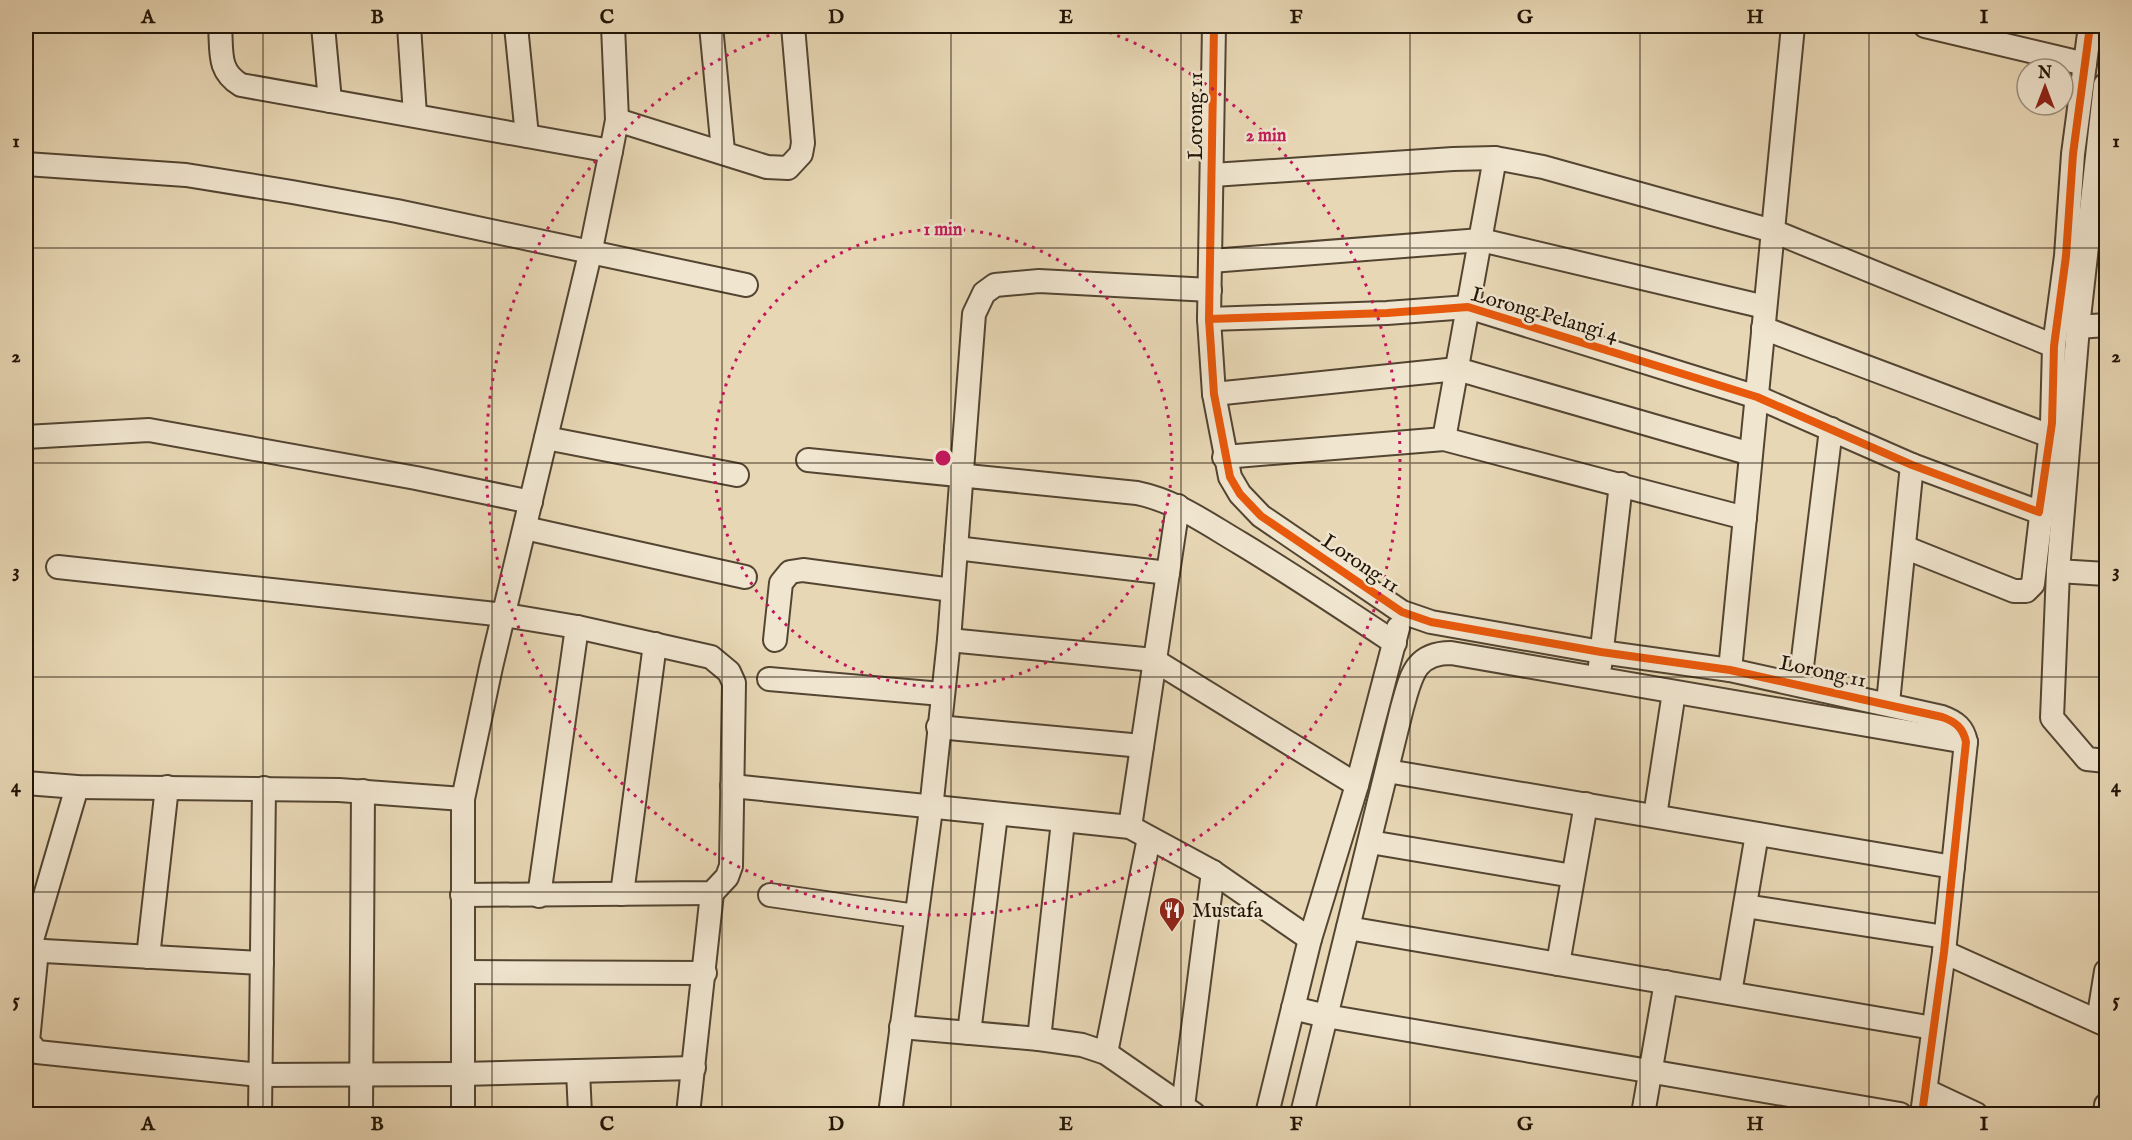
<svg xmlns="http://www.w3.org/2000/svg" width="2132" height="1140" font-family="'IM FELL English',serif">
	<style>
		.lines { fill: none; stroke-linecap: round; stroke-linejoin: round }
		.minor-casing { stroke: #534532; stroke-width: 26 }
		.minor { stroke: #f0e5cf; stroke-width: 22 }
		.cycleway-casing { stroke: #f0e5cf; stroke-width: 11 }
		.cycleway { stroke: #e8590c; stroke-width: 8 }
		.grid { fill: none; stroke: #211406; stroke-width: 1.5; stroke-opacity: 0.55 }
		.ring { fill: none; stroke: #c2185b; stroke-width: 3; stroke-dasharray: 3 6 }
		.labels { text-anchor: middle; stroke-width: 5; stroke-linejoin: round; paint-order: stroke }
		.street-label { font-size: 21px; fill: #211406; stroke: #f0e5cf }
		.poi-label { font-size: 21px; fill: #211406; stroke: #f0e5cf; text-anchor: start }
		.centre { fill: #c2185b; stroke: #f0e5cf; stroke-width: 3 }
		.ring-label { font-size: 18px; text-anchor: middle; font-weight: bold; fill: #c2185b; stroke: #f0e5cf; stroke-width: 5; stroke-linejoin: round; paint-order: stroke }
		.neatline { fill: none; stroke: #211406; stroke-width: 2 }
		.grid-label { font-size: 20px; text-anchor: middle; font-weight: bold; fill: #211406 }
	</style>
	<rect width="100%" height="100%" fill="#e8d7b5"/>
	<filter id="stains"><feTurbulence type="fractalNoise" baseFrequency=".00333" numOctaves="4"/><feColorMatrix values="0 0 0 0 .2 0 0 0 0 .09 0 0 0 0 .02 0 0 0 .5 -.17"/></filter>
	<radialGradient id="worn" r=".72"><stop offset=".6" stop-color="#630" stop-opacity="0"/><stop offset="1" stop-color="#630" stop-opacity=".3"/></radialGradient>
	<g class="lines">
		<g class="minor-casing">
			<g id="minor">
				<path d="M220,26C222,51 217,71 241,85L611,151"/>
				<path d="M323,26L330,101"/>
				<path d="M409,26L415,115"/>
				<path d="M516,26L527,136"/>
				<path d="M711,26L723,151"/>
				<path d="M1214,26L1209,319L1214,394L1230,477L1240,494L1261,516L1402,612L1431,622L1601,652L1730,670L1942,717C1956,722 1963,728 1966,742L1944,952L1922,1114"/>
				<path d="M1925,26L2085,64"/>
				<path d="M2105,85L2078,327L2106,325"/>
				<path d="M617,120L767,167L788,168L801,154L803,143L793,26"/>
				<path d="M26,164L186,175L292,192L397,211L746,285"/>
				<path d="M1213,175L1453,159L1495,158L1543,167L1773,231L2054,346"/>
				<path d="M1211,261L1481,240L1765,307"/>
				<path d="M1209,319L1387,313L1468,307L1757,397L1912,465L2039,512"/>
				<path d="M2078,327L2058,571L2106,574"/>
				<path d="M1763,328L2050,436"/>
				<path d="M1214,394L1457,369L1751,454"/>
				<path d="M26,437L149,430L416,478L531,502"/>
				<path d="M546,438L737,475"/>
				<path d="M1444,439L1495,158"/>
				<path d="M1224,457L1444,439L1745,518"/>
				<path d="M808,460L1137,493C1176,501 1206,523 1240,543C1293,575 1344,609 1395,643"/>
				<path d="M525,528L745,577"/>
				<path d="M1904,547L2014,591H2026L2033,584L2052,423L2054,346L2066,256L2073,154L2090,26"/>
				<path d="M956,548L1168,573"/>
				<path d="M58,567L505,615L577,627L711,657L729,672L734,683L731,866L727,877L712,893L462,895"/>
				<path d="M2058,571L2052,718L2087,759L2106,761"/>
				<path d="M775,640L781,583L790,572L803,570L952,590"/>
				<path d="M949,640L1154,660L1357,785"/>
				<path d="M1600,666L1621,484"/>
				<path d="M1730,670L1793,26"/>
				<path d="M769,679L942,694"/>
				<path d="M1800,683L1831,429"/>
				<path d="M1888,703L1912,465"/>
				<path d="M938,727L1142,746"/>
				<path d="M1387,771L1953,867"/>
				<path d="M26,783L77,787L339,790L463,799"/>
				<path d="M732,786L1130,827L1213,872L1310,939"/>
				<path d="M1655,816L1674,692"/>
				<path d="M1130,827L1178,506"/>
				<path d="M1370,842L1573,876"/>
				<path d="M622,894L655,644"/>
				<path d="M770,895L916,916"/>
				<path d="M539,896L577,627"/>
				<path d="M1745,906L1945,937"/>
				<path d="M1348,928L1933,1028"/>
				<path d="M26,950L262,963"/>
				<path d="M29,950L77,787"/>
				<path d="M37,950L28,1041L37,1052L260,1075L463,1074L694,1068"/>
				<path d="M1944,952L2106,1025"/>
				<path d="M148,957L167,787"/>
				<path d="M1558,964L1586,804"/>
				<path d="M463,972L705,973"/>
				<path d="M1730,993L1757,834"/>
				<path d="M1293,1008L1326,1016L1900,1114"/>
				<path d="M2098,1021L2106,971"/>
				<path d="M901,1027L1039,1039L1082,1045L1106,1053L1194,1114"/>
				<path d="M969,1033L996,815"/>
				<path d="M1039,1039L1063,821"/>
				<path d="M1106,1053L1149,838"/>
				<path d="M578,1071L580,1114"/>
				<path d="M1927,1091L1976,1114"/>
				<path d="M1183,1106L1213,872"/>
				<path d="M260,1114L264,788"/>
				<path d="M361,1114L363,791"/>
				<path d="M463,1114V799L491,667L590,254L611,151L617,120L613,26"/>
				<path d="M688,1114L712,893"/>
				<path d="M890,1114L931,809L949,640L974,314L984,293L995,285L1039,281L1210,290"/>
				<path d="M1267,1114L1310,939L1357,785L1398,628"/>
				<path d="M1302,1114L1402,708C1411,677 1414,653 1451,653L1966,742"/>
				<path d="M1643,1114L1666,982"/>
				<path d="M2105,1114L2106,1105"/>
			</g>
		</g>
		<use href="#minor" class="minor"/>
		<g class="cycleway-casing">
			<g id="cycleway">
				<path d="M1214,26L1209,319L1214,394L1230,477L1240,494L1261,516L1402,612L1431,622L1601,652L1730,670L1942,717C1956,722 1963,728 1966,742L1944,952L1922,1114"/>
				<path d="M1209,319L1387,313L1468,307L1757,397L1912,465L2039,512L2052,423L2054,346L2066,256L2073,154L2090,26"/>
			</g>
		</g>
		<use href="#cycleway" class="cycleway"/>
	</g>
	<path class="grid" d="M263,26V1114M492,26V1114M722,26V1114M951,26V1114M1181,26V1114M1410,26V1114M1640,26V1114M1869,26V1114M26,248H2106M26,463H2106M26,677H2106M26,892H2106"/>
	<g class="ring">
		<circle cx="943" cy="458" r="229"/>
		<path d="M1092 26A457 457 0 1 1 794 26"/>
	</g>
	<defs>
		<g id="restaurant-pin" transform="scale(1.35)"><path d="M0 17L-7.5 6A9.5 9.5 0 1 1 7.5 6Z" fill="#8f2418" stroke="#f0e5cf"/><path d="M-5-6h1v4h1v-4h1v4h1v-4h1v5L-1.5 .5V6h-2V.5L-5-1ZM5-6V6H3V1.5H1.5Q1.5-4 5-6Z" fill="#fff"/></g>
	</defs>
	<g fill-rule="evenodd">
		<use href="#restaurant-pin" x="1172" y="910"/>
	</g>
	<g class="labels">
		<g class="street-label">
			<text transform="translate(1195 116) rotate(-90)" y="7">Lorong 11</text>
			<text transform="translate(1545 314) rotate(16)" y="7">Lorong Pelangi 4</text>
			<text transform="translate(1361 563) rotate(34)" y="7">Lorong 11</text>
			<text transform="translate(1823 671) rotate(12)" y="7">Lorong 11</text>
		</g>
		<g class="poi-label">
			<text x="1192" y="917">Mustafa</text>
		</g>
	</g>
	<circle cx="943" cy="458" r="9" class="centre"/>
	<g class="ring-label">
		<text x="1266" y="141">2 min</text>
		<text x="943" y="235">1 min</text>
	</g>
	<rect width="2132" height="1140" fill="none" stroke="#e8d7b5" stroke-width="66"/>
	<g transform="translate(2045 87)"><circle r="28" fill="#f0e5cf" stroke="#9d917f" stroke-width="1.5"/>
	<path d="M0-4.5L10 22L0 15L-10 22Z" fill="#8f2418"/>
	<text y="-9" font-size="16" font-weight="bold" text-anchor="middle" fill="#211406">N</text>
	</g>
	<rect x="33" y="33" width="2066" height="1074" class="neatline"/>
	<g class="grid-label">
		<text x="148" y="23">A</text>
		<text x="377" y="23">B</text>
		<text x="607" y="23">C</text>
		<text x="836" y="23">D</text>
		<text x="1066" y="23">E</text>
		<text x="1296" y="23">F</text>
		<text x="1525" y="23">G</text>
		<text x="1755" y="23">H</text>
		<text x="1984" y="23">I</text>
		<text x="16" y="147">1</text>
		<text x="2116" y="147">1</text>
		<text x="16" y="362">2</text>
		<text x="2116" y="362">2</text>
		<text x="16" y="577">3</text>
		<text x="2116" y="577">3</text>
		<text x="16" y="792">4</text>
		<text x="2116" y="792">4</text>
		<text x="16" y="1006">5</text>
		<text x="2116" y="1006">5</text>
		<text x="148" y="1130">A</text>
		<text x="377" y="1130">B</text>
		<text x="607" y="1130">C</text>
		<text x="836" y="1130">D</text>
		<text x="1066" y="1130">E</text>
		<text x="1296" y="1130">F</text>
		<text x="1525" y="1130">G</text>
		<text x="1755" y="1130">H</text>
		<text x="1984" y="1130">I</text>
	</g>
	<rect width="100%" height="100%" filter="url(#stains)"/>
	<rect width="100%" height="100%" fill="url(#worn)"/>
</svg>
